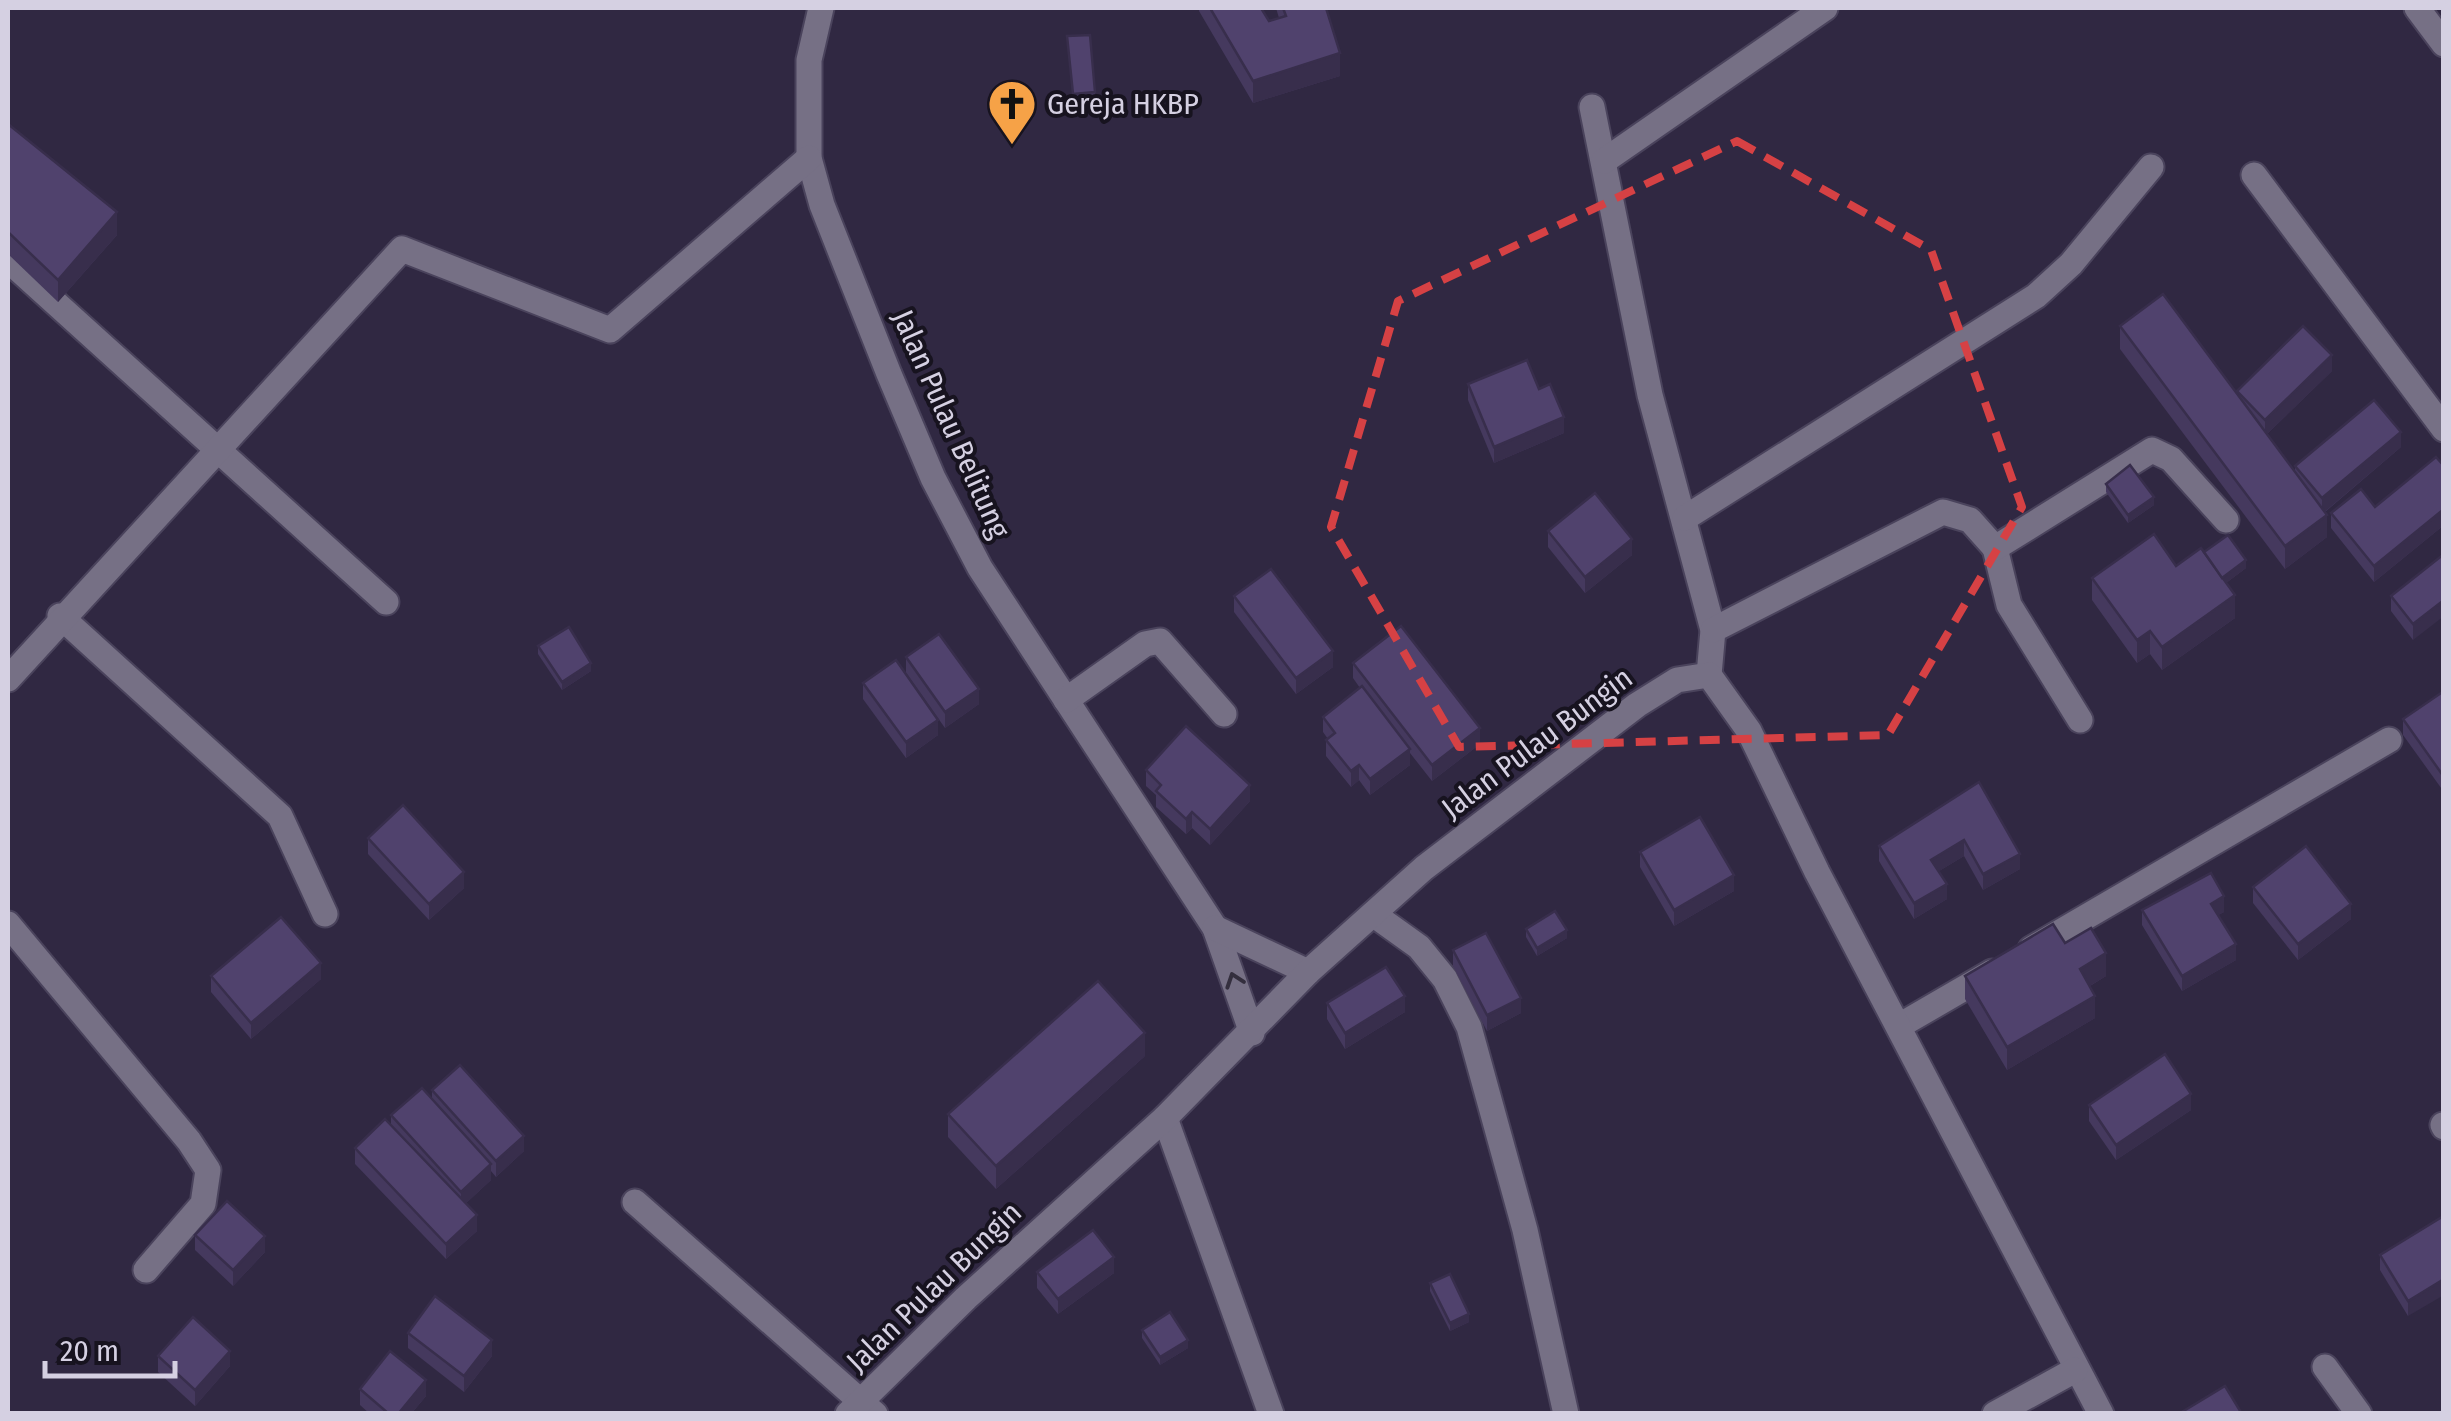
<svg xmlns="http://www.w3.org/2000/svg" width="2451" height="1421" font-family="'Fira Sans Condensed',sans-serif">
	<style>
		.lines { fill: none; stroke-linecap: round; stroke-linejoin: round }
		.minor-casing { stroke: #4a435c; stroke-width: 29 }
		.minor { stroke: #767085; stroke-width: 25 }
		.wall { fill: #45395e }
		.shaded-wall { fill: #382e4c }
		.building { fill: #50426d; stroke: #382e4c; stroke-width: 2.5 }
		.oneway { stroke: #342f3e }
		.marked { fill: none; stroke: #d64144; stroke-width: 8; stroke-dasharray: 20 12; stroke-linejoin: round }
		.labels { text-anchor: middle; stroke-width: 8; stroke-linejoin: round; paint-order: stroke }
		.poi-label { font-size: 30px; fill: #d5d0e2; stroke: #17131f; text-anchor: start }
		.street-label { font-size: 30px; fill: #d5d0e2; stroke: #17131f }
	</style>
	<rect width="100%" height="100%" fill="#302842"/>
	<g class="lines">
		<g class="minor-casing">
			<g id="minor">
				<path d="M821,8L809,60V158L822,205L889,374L933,478L980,568L1215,928L1252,1033"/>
				<path d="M2417,8L2444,44"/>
				<path d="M1592,107L1650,395L1713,630L1709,675"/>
				<path d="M1604,161L1825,8"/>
				<path d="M2254,175L2444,429"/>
				<path d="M8,260L386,602"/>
				<path d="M1685,518L2036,296L2071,264L2151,167"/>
				<path d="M1995,548L2009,605L2080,720"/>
				<path d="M60,616L280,816L325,914"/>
				<path d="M1713,630L1943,512L1970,520L1995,548L2152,450L2171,459L2226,520"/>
				<path d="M8,679L402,249L610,330L809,158"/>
				<path d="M1066,700L1145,644L1160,641L1224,714"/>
				<path d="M1373,914L1419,947L1445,979L1469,1027L1525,1230L1566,1414"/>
				<path d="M8,924L189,1141L208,1170L203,1204L146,1270"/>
				<path d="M1215,928L1308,972"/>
				<path d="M2031,949L2389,740"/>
				<path d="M1899,1026L1992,972"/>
				<path d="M1165,1118L1271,1414"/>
				<path d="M2443,1125L2444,1127"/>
				<path d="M635,1202L875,1414"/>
				<path d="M2325,1367L2359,1414"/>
				<path d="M848,1414L966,1298L1165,1118L1308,972L1424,868L1637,705L1677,680L1709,675L1749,731L1817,872L2101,1414"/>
				<path d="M1995,1414L2075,1370"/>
			</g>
		</g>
		<use href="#minor" class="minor"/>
	</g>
	<g class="wall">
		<path d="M1199,8H1261L1269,21L1279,18L1276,8H1326L1340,76L1253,103L1199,11Z"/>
		<path d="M1067,36L1095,92V100L1073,102Z"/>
		<path d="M8,124L117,235L58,302L8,254Z"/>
		<path d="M2120,326L2237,393L2332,371L2267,434L2295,472V466L2401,447L2325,512L2327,537L2285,569L2120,349Z"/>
		<path d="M1468,384L1564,433L1494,463L1468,400Z"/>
		<path d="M2444,466V525L2374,582L2331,528V513L2375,507Z"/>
		<path d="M2106,484L2154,505L2128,523L2106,492Z"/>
		<path d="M1548,531L1632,555L1585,593L1548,547Z"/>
		<path d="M2204,552L2246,568L2226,583L2235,618L2162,670L2150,654L2137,663L2092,600V578L2176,566Z"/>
		<path d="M2444,554L2413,640L2391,611V596Z"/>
		<path d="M1234,596L1333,667L1296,694L1234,612Z"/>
		<path d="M538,646L591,671L562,690L538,654Z"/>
		<path d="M906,657L979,704L945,728L906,673Z"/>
		<path d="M1353,663L1480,744L1432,781L1410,753V765L1370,795L1359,780L1351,787L1326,756V740L1328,739L1323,732V717L1360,688L1353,678Z"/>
		<path d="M863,683L938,735L906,758L863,699Z"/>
		<path d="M2444,691V792L2403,735V719Z"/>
		<path d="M1146,770L1250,801L1210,845L1192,828L1186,834L1156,807V795L1146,786Z"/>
		<path d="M1979,782L2020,869L1983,890L1964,856L1939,871L1947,899L1914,919L1879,861V846Z"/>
		<path d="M368,838L464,888L429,920L368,854Z"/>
		<path d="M1640,852L1734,891L1674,926L1640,867Z"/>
		<path d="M2253,887L2351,919L2298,960L2253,903Z"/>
		<path d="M2142,910L2224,912L2218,915L2236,960L2182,991L2142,925Z"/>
		<path d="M1526,929L1567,938L1537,956L1526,937Z"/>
		<path d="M2065,943L2106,976L2090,986L2095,1018L2007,1070L1965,999V976Z"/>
		<path d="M1453,950L1521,1013L1487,1031L1453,966Z"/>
		<path d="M211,976L321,979L251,1039L211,992Z"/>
		<path d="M1327,1003L1405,1012L1345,1049L1327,1019Z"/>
		<path d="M1145,1056L996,1189L948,1137V1114Z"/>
		<path d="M432,1090L524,1151L496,1177L491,1171V1180L465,1204L477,1231L446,1259L355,1164V1148L391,1126V1115L432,1099Z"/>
		<path d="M2089,1105L2191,1110L2116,1160L2089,1121Z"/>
		<path d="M2442,1217L2408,1316L2380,1270V1255Z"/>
		<path d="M195,1235L265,1252L233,1286L195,1250Z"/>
		<path d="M1037,1272L1114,1273L1058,1314L1037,1288Z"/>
		<path d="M1430,1283L1469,1322L1450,1331L1430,1291Z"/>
		<path d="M1142,1330L1188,1348L1160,1365L1142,1338Z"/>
		<path d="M408,1333L492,1356L464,1392L408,1348Z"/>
		<path d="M158,1356L230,1366L195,1406L158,1372Z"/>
		<path d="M360,1389L426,1396L411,1414H370L360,1405Z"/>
	</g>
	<g class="shaded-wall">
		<path d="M1340,53V76L1253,103V81Z"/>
		<path d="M117,212V235L58,302V280Z"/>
		<path d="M2332,355V371L2265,436V420Z"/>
		<path d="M1564,417V433L1494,463V447Z"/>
		<path d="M2401,432V447L2322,514V498Z"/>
		<path d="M2154,497V505L2128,523V515Z"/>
		<path d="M2444,509V525L2374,582V566Z"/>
		<path d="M2327,515V537L2285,569V546Z"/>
		<path d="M1632,539V555L1585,593V577Z"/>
		<path d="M2246,560V568L2222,586V578Z"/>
		<path d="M2235,595V618L2162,670V647Z"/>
		<path d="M2444,600V616L2413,640V624Z"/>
		<path d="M2150,631V654L2137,663V640Z"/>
		<path d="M1333,651V667L1296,694V678Z"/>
		<path d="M591,663V671L562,690V682Z"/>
		<path d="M979,689V704L945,728V712Z"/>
		<path d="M938,720V735L906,758V742Z"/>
		<path d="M1480,728V744L1432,781V765Z"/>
		<path d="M1410,749V765L1370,795V779Z"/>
		<path d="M1359,765V780L1351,787V771Z"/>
		<path d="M1250,785V801L1210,845V829Z"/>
		<path d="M1192,812V828L1186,834V819Z"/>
		<path d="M1964,840V856L1931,876V860Z"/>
		<path d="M2020,854V869L1983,890V874Z"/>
		<path d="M464,872V888L429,920V904Z"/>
		<path d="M1734,875V891L1674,926V910Z"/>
		<path d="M1947,884V899L1914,919V903Z"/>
		<path d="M2224,896V912L2211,919V904Z"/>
		<path d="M2351,904V919L2298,960V944Z"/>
		<path d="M1567,930V938L1537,956V948Z"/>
		<path d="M2236,944V960L2182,991V976Z"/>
		<path d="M2106,953V976L2080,992V969Z"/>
		<path d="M321,963V979L251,1039V1023Z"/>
		<path d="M1405,996V1012L1345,1049V1033Z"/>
		<path d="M2095,996V1018L2007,1070V1047Z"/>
		<path d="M1521,998V1013L1487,1031V1015Z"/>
		<path d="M1145,1033V1056L996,1189V1166Z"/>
		<path d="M2191,1094V1110L2116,1160V1145Z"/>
		<path d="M524,1136V1151L496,1177V1161Z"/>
		<path d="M491,1164V1180L461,1208V1192Z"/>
		<path d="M477,1215V1231L446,1259V1244Z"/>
		<path d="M265,1236V1252L233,1286V1270Z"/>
		<path d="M1114,1257V1273L1058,1314V1299Z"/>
		<path d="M2444,1279V1295L2408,1316V1301Z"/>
		<path d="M1469,1314V1322L1450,1331V1323Z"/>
		<path d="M492,1340V1356L464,1392V1376Z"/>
		<path d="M1188,1340V1348L1160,1365V1357Z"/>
		<path d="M230,1351V1366L195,1406V1390Z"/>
		<path d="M426,1380V1396L411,1414H398Z"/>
	</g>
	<g class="building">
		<path d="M1210,8H1261L1269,21L1286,16L1283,8H1326L1340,53L1253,81Z"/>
		<path d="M1090,35L1095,92L1073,94L1067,36Z"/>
		<path d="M8,124L117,212L58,280L8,232Z"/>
		<path d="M2163,294L2327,515L2285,546L2120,326Z"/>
		<path d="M2303,326L2332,355L2265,420L2237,391Z"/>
		<path d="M1527,360L1539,389L1550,384L1564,417L1494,447L1468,384Z"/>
		<path d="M2374,400L2401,432L2322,498L2295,466Z"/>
		<path d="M2436,457L2444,466V509L2374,566L2331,513L2361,489L2375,507Z"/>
		<path d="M2130,465L2154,497L2128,515L2106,484Z"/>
		<path d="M1595,493L1632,539L1585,577L1548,531Z"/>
		<path d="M2154,534L2176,566L2201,548L2235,595L2162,647L2150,631L2137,640L2092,578Z"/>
		<path d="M2228,535L2246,560L2222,578L2204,552Z"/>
		<path d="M2444,554V600L2413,624L2391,596Z"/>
		<path d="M1271,569L1333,651L1296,678L1234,596Z"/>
		<path d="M1401,626L1480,728L1432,765L1353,663Z"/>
		<path d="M569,627L591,663L562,682L538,646Z"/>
		<path d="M939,634L979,689L945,712L906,657Z"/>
		<path d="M896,660L938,720L906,742L863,683Z"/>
		<path d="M1362,686L1410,749L1370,779L1359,765L1351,771L1326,740L1335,733L1323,717Z"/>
		<path d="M2444,691V777L2403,719Z"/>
		<path d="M1186,726L1250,785L1210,829L1192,812L1186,819L1156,791L1161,785L1146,770Z"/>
		<path d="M1979,782L2020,854L1983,874L1964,840L1931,860L1947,884L1914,903L1879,846Z"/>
		<path d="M403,805L464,872L429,904L368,838Z"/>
		<path d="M1700,817L1734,875L1674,910L1640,852Z"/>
		<path d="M2306,846L2351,904L2298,944L2253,887Z"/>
		<path d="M2211,873L2224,896L2211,904L2236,944L2182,976L2142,910Z"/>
		<path d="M1555,911L1567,930L1537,948L1526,929Z"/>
		<path d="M281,917L321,963L251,1023L211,976Z"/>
		<path d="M2053,924L2065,943L2091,928L2106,953L2080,969L2095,996L2007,1047L1965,976Z"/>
		<path d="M1486,933L1521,998L1487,1015L1453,950Z"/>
		<path d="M1386,967L1405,996L1345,1033L1327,1003Z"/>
		<path d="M1098,981L1145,1033L996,1166L948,1114Z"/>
		<path d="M2165,1054L2191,1094L2116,1145L2089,1105Z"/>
		<path d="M460,1065L524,1136L496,1161L432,1090Z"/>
		<path d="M422,1088L491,1164L461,1192L391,1115Z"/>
		<path d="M385,1119L477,1215L446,1244L355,1148Z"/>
		<path d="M227,1201L265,1236L233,1270L195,1235Z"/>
		<path d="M2442,1217L2444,1220V1279L2408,1301L2380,1255Z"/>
		<path d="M1093,1230L1114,1257L1058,1299L1037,1272Z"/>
		<path d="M1450,1274L1469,1314L1450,1323L1430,1283Z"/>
		<path d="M435,1296L492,1340L464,1376L408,1333Z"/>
		<path d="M1170,1312L1188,1340L1160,1357L1142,1330Z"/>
		<path d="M193,1317L230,1351L195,1390L158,1356Z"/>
		<path d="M390,1351L426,1380L398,1414H389L360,1389Z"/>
		<path d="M2225,1386L2242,1414H2183L2182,1412Z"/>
	</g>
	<defs><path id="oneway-chevron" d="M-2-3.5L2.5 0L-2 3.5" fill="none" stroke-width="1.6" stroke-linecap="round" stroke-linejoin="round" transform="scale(2.5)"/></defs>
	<use class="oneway" href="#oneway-chevron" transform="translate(1234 980) rotate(-109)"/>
	<path class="marked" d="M1737,141L1931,250L2022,507L1888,735L1459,747L1331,527L1398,301Z"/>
	<defs>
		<g id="church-pin" transform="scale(2.5)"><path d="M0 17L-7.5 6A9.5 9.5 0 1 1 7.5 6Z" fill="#f6a247" stroke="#17131f"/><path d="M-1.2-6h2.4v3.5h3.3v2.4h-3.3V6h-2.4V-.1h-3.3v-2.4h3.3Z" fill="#111"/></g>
	</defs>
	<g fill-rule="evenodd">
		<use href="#church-pin" x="1012" y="104"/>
	</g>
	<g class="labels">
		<g class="poi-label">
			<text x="1047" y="114">Gereja HKBP</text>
		</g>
		<g class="street-label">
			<text transform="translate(951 424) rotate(66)" y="10">Jalan Pulau Belitung</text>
			<text transform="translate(1537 743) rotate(-37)" y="10">Jalan Pulau Bungin</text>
			<text transform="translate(934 1287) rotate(-44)" y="10">Jalan Pulau Bungin</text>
		</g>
	</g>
	<rect width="2451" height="1421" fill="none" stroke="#d5d0e2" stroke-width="20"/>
	<path d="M45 1361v15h130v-15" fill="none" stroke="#d5d0e2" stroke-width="5"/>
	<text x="60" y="1361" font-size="30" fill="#d5d0e2" stroke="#17131f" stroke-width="8" paint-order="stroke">20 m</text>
</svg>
